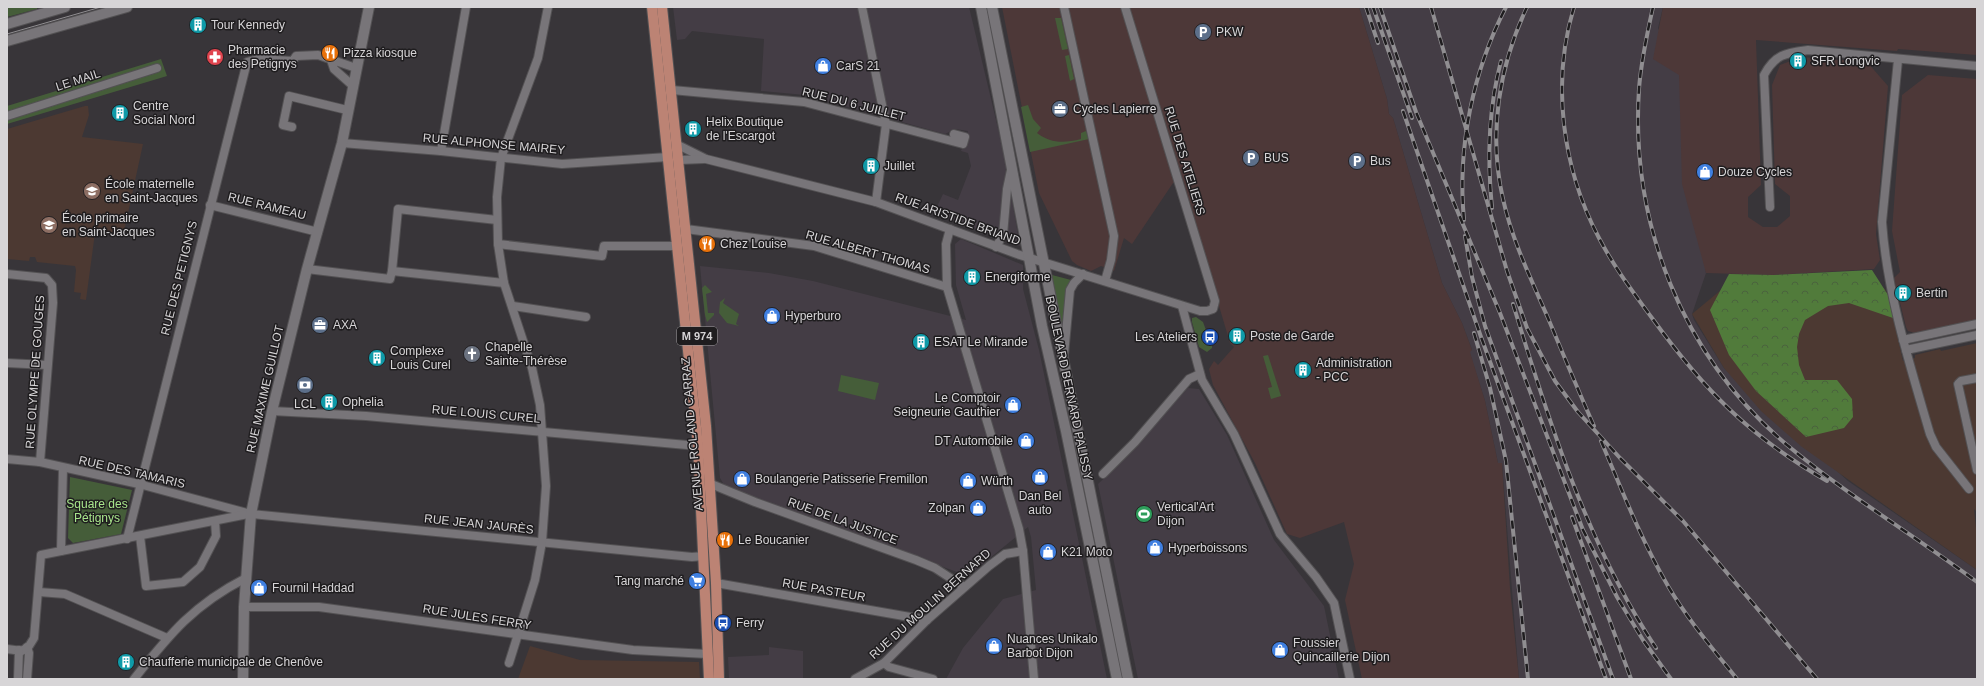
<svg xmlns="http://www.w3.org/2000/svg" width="1984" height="686" font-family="Helvetica,sans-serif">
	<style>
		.built { fill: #443d45 }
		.industrial { fill: #4d3838 }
		.education { fill: #4c3932 }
		.green { fill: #455d39 }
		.forest { fill: url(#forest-crowns) }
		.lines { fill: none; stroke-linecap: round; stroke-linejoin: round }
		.street-casing { stroke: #535153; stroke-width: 10 }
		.secondary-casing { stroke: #535153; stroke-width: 12 }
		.primary-casing { stroke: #535153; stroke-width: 12 }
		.street { stroke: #787579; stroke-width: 8 }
		.secondary { stroke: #787579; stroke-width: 10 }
		.primary { stroke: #bc8374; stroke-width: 10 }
		.tram { stroke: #908e91; stroke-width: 1 }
		.rail-casing { stroke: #908e91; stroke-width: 4 }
		.rail { stroke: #1f1d1f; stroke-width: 2.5; stroke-dasharray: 8; stroke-linecap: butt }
		.labels { text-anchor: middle; stroke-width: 3; stroke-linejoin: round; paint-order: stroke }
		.shield { fill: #1f1d1f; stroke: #a09ea0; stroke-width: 1 }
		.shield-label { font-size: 11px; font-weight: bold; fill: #d7d5d7 }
		.poi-label { font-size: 12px; fill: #d7d5d7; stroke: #1f1d1f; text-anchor: start }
		.street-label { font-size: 12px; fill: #d7d5d7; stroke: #1f1d1f }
		.park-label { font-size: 12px; fill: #a8e58b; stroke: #1f1d1f }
	</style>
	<defs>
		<pattern id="forest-crowns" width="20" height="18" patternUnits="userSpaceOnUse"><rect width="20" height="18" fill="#517b3b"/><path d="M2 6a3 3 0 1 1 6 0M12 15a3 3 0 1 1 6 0" fill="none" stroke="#4a633d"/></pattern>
	</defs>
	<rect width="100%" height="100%" fill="#383539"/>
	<g class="built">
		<path d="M673,7H969L1003,149L1020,246L934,213L943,194L958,200L971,166L968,153L961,151L968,131L955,129L945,134L805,95L761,91L764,39L692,31L685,39L677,40Z"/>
		<path d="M1359,7H1663L1658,28L1679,74L1706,273L1692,314L1694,320L1724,368L1848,481L1977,570V679H1519L1502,463H1498L1485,401L1469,351L1472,350L1462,323L1442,283L1393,118L1389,114L1387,99Z"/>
		<path d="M961,239L1023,265V289L1039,350L1107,679H946L963,648L1003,599L1036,590L1031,537L1028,527L968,576L726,488L720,478L700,266L769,273L813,281L966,320L956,285L955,244Z"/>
		<path d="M1188,388L1199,389L1227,435L1274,540L1324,606L1339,679H1138L1098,484L1121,462Z"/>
		<path d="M769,647L803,651V679H729L728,657L769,655Z"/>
	</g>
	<g class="industrial">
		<path d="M1002,7H1359L1387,99L1389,114L1393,118L1442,283L1462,323L1472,350L1470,352L1485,401L1498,463H1502L1510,588L1519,679H1362L1345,600L1354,564L1344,522L1300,538L1287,534L1255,463L1213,385L1209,369L1214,361L1218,365L1234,347L1230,343L1182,181L1173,183L1132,244L1124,238L1114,271L1101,266L1091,271L1077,265L1072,261L1039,193Z"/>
		<path d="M1663,7H1977V55L1898,49L1897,51L1756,40L1761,185L1748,197V217L1763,227H1777L1790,216V196L1775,184L1772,85L1780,65L1801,57L1867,62L1888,86L1876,234L1880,260L1874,269L1773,275L1706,273L1682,184L1679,75L1653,59Z"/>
		<path d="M1928,75L1977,79V321L1919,334L1908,331L1906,327L1894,278L1900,272L1892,231L1902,95Z"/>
	</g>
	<g class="education">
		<path d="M85,106H88L89,115L82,137L143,144L123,236L100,231L95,233L86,300L80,299L81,293L74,292L76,270L75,266L37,262L35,257H30L29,261L7,259V129Z"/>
		<path d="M1727,285L1884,288L1888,295L1903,361L1915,358V355L1940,349L1941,351L1977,343V512L1974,509L1977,537V570L1802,447L1761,411L1724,368L1692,314Z"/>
		<path d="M530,646L580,660L699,662L700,679H518Z"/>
	</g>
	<g class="green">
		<path d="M7,7H37V9L7,17Z"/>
		<path d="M1055,18H1061L1068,49L1062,50Z"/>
		<path d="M1069,55L1074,79L1070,81L1065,56Z"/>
		<path d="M161,59L167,76L7,124V106Z"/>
		<path d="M1028,105L1033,119L1041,128L1037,133C1051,144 1065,143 1081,139V133L1086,131L1089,139L1030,152L1021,107Z"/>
		<path d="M1052,275L1071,280L1062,329Z"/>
		<path d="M705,285L712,292L706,294L708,313H714V315L707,322L705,315L702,288Z"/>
		<path d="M725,298L723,303L739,314L736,324L739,326L727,323L719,313L720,302Z"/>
		<path d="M1196,317L1203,322L1210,341H1212V348L1207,352L1199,347L1192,322V318Z"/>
		<path d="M1268,355L1281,396L1271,399L1268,388L1272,387L1263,356Z"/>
		<path d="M841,375L879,383L875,400L838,391Z"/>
		<path d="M70,477L132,490L121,534L73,543L68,538Z"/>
	</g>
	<path class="forest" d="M1872,270L1888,295L1893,318L1849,303L1828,306L1805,320L1799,334L1797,347L1799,365L1805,380H1837L1852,399L1853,417L1844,428L1806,437L1756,391L1729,355L1710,310L1729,274L1773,275Z"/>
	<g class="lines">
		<g class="street-casing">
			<g id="street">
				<path d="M862,7L886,124L876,202"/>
				<path d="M1064,7L1114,236L1111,260L1105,281"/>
				<path d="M331,60L334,69L352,85"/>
				<path d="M1898,60L1882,222C1887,294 1910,365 1930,434L1936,447L1969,489"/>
				<path d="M672,90L804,102L963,144L965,137L954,134"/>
				<path d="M7,116L157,68"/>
				<path d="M292,127L283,125L289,96L347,110"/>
				<path d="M342,143L441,151L562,164L668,157"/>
				<path d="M678,145L706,159L876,202L1017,254L1200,311H1207L1213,309L1215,301L1125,7"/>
				<path d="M441,151L466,7"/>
				<path d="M679,160L704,159"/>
				<path d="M210,205L318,232"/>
				<path d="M1770,207L1764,75C1775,54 1786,53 1808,50L1977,66"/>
				<path d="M686,229L814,246L947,287"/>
				<path d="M950,229L946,244L947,287L1019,529L1023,551L1034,679"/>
				<path d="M498,244L602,256L604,246H678"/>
				<path d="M996,247L1003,235L1007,189L1011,170"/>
				<path d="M307,269L390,279L392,271L504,283"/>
				<path d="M392,271L398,209L497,220"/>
				<path d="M7,274L46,278L52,285L53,303L40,462"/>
				<path d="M513,306L586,317"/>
				<path d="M1182,306L1202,380L1234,434L1280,534L1316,577L1334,603L1350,679"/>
				<path d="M1903,340L1977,324"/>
				<path d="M1906,350L1977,335"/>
				<path d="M1064,355L1070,290L1074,283L1083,274"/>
				<path d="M7,363L47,365"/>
				<path d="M1977,378L1961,381L1958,384L1977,470"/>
				<path d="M272,411L366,416L698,446"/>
				<path d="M7,459L40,462L139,484L251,514L692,557L704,556"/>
				<path d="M1103,474L1135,442L1189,379L1200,374"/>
				<path d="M711,484L755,502L916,560L935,568L964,587"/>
				<path d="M140,536L146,586L183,582L200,567L216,536L215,521"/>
				<path d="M127,539L247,62L258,59L293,61L296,56L318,55L356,68"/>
				<path d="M61,551L248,514"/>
				<path d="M716,583L927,620"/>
				<path d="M39,592L65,594L167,638"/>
				<path d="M244,607H319L633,650L707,654"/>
				<path d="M27,647L29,653L27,679"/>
				<path d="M7,649L22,651L29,646L34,638L41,555L61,551L63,468"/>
				<path d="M509,663L535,580L542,542L546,486L540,405L532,368L504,283L498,244L497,197L501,158L538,58L548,7"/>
				<path d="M884,663L889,667L933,679"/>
				<path d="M18,679L19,650"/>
				<path d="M134,679C170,634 193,605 246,578"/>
				<path d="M855,679L884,663L927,620L989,566L1005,554L1023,551"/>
			</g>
		</g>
		<g class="secondary-casing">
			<g id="secondary">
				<path d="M981,7L1042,326L1066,431L1117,679"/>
				<path d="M992,7L1128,679"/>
				<path d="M7,24L65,7"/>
				<path d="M7,41L127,7"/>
				<path d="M243,679L244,607L251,514L272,411L307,269L342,143L369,7"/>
			</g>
		</g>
		<g class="primary-casing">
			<g id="primary">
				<path d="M652,7L698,446L709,679"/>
				<path d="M662,7L706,426L716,583L719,679"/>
			</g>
		</g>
		<use href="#street" class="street"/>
		<use href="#secondary" class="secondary"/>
		<use href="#primary" class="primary"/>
		<path class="tram" d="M7,34L101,7"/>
		<g class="rail-casing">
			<g id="rail">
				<path d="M1366,7L1378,43"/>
				<path d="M1373,7L1412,118"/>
				<path d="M1380,7L1416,112L1500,313L1583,530L1617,597L1643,640L1671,679"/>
				<path d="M1431,7L1507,271L1527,328L1555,381L1578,412L1620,458L1683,521L1817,679"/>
				<path d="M1527,7C1499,66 1488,134 1503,199C1512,240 1531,279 1548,318C1563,354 1578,390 1594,426"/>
				<path d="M1574,7C1551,82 1562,168 1599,238C1614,267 1633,292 1652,318C1705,391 1749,436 1827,481"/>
				<path d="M1653,7C1647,34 1641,61 1639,89C1630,224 1683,357 1787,445C1847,495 1915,536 1977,582"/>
				<path d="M1403,111L1481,337L1606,679"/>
				<path d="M1492,208C1487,158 1488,110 1501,61"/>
				<path d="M1464,220C1457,147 1473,71 1506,7"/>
				<path d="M1465,236L1472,277L1485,326L1613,679"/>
				<path d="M1513,304C1549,422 1587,544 1656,648"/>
				<path d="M1474,333L1490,388L1506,461L1528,679"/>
				<path d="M1601,441C1622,490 1641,540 1668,586C1688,620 1713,649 1737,679"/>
				<path d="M1572,517L1631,679"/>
			</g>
		</g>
		<use href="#rail" class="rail"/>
	</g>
	<defs>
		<g id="building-disc" transform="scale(0.9)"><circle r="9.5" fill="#0f9aa8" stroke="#1f1d1f"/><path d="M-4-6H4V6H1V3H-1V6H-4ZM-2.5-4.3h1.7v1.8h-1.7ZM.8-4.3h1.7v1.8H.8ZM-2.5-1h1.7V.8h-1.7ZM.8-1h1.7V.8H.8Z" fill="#fff"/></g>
		<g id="parking-disc" transform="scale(0.9)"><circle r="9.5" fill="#5c6f8a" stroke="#1f1d1f"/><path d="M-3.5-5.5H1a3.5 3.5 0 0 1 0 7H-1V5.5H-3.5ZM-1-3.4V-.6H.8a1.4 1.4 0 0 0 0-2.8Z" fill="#fff"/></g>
		<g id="restaurant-disc" transform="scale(0.9)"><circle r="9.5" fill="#e8710a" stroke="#1f1d1f"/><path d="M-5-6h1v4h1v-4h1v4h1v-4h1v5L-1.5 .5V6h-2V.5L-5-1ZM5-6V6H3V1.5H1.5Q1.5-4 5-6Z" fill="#fff"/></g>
		<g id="pharmacy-disc" transform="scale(0.9)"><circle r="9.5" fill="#e0444e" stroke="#1f1d1f"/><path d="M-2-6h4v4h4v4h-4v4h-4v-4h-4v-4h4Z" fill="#fff"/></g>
		<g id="shop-disc" transform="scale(0.9)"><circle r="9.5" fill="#3f7fe0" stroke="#1f1d1f"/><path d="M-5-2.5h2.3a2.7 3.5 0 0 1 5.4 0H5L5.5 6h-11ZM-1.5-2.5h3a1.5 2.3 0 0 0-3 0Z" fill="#fff"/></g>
		<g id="office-disc" transform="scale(0.9)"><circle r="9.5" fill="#5c6f8a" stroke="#1f1d1f"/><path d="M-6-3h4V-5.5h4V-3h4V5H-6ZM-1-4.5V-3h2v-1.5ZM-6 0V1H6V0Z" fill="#fff"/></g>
		<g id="school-disc" transform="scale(0.9)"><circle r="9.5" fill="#8d6e63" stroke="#1f1d1f"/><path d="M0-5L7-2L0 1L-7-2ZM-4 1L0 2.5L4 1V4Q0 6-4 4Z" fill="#fff"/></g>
		<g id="bus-disc" transform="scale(0.9)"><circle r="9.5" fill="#1a4fb4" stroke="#1f1d1f"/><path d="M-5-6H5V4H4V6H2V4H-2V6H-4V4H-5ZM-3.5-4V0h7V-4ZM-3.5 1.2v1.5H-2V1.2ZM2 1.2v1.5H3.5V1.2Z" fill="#fff"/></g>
		<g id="church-disc" transform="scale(0.9)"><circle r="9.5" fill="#6b7280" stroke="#1f1d1f"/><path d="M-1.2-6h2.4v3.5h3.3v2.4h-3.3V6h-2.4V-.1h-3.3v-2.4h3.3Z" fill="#fff"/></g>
		<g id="bank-disc" transform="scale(0.9)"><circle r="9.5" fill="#5c6f8a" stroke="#1f1d1f"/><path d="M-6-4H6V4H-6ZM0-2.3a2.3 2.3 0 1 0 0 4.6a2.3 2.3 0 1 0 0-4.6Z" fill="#fff"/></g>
		<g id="stadium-disc" transform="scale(0.9)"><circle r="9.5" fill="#2e9e5b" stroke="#1f1d1f"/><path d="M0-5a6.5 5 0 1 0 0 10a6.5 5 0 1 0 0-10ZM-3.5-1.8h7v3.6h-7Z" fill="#fff"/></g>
		<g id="supermarket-disc" transform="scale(0.9)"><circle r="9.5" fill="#3f7fe0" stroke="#1f1d1f"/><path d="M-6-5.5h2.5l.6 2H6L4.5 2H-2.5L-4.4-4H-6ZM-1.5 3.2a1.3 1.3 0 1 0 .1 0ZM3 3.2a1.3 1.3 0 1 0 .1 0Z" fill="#fff"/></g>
	</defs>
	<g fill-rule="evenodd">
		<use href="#building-disc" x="198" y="25"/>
		<use href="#parking-disc" x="1203" y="32"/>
		<use href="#restaurant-disc" x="330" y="53"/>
		<use href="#pharmacy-disc" x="215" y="57"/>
		<use href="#building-disc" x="1798" y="61"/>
		<use href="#shop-disc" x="823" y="66"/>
		<use href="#office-disc" x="1060" y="109"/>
		<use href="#building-disc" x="120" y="113"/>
		<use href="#building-disc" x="693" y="129"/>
		<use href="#parking-disc" x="1251" y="158"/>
		<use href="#parking-disc" x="1357" y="161"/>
		<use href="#building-disc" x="871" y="166"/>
		<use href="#shop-disc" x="1705" y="172"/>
		<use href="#school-disc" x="92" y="191"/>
		<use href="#school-disc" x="49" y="225"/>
		<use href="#restaurant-disc" x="707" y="244"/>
		<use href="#building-disc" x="972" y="277"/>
		<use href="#building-disc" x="1903" y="293"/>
		<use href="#shop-disc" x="772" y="316"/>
		<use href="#office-disc" x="320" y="325"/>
		<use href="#building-disc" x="1237" y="336"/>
		<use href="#bus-disc" x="1210" y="337"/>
		<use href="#building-disc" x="921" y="342"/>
		<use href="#church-disc" x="472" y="354"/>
		<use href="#building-disc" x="377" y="358"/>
		<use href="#building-disc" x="1303" y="370"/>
		<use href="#bank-disc" x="305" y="385"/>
		<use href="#building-disc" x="329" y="402"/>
		<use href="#shop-disc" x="1013" y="405"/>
		<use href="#shop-disc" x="1026" y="441"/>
		<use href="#shop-disc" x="1040" y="477"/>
		<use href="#shop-disc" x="742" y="479"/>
		<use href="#shop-disc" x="968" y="481"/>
		<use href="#shop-disc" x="978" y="508"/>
		<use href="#stadium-disc" x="1144" y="514"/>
		<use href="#restaurant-disc" x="725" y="540"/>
		<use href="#shop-disc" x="1155" y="548"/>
		<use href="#shop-disc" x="1048" y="552"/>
		<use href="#supermarket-disc" x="697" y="581"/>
		<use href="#shop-disc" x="259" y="588"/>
		<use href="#bus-disc" x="723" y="623"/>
		<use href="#shop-disc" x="994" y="646"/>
		<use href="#shop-disc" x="1280" y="650"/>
		<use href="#building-disc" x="126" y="662"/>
	</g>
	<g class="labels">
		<rect class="shield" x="677" y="327" width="40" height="18" rx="3"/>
		<g class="shield-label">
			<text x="697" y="340">M 974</text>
		</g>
		<g class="poi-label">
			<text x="211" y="29">Tour Kennedy</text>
			<text x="1216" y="36">PKW</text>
			<text x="228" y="54">Pharmacie<tspan x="228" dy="14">des Petignys</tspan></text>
			<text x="343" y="57">Pizza kiosque</text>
			<text x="1811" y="65">SFR Longvic</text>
			<text x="836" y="70">CarS 21</text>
			<text x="133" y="110">Centre<tspan x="133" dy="14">Social Nord</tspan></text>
			<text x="1073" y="113">Cycles Lapierre</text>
			<text x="706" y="126">Helix Boutique<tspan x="706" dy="14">de l'Escargot</tspan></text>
			<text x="1264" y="162">BUS</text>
			<text x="1370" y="165">Bus</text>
			<text x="884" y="170">Juillet</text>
			<text x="1718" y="176">Douze Cycles</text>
			<text x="105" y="188">École maternelle<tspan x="105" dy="14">en Saint-Jacques</tspan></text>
			<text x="62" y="222">École primaire<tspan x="62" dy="14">en Saint-Jacques</tspan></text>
			<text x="720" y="248">Chez Louise</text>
			<text x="985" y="281">Energiforme</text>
			<text x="1916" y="297">Bertin</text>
			<text x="785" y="320">Hyperburo</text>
			<text x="333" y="329">AXA</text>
			<text x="1250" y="340">Poste de Garde</text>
			<text x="1197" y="341" text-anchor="end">Les Ateliers</text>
			<text x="934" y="346">ESAT Le Mirande</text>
			<text x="485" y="351">Chapelle<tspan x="485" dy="14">Sainte-Thérèse</tspan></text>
			<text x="390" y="355">Complexe<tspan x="390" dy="14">Louis Curel</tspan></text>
			<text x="1316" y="367">Administration<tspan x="1316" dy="14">- PCC</tspan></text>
			<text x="1000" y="402" text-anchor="end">Le Comptoir<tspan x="1000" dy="14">Seigneurie Gauthier</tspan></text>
			<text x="342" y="406">Ophelia</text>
			<text x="305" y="408" text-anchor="middle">LCL</text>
			<text x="1013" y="445" text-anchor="end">DT Automobile</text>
			<text x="755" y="483">Boulangerie Patisserie Fremillon</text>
			<text x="981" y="485">Würth</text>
			<text x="1040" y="500" text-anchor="middle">Dan Bel<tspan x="1040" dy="14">auto</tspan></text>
			<text x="1157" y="511">Vertical'Art<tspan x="1157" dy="14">Dijon</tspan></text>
			<text x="965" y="512" text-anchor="end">Zolpan</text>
			<text x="738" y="544">Le Boucanier</text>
			<text x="1168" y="552">Hyperboissons</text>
			<text x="1061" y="556">K21 Moto</text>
			<text x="684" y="585" text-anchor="end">Tang marché</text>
			<text x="272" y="592">Fournil Haddad</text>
			<text x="736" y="627">Ferry</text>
			<text x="1007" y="643">Nuances Unikalo<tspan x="1007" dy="14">Barbot Dijon</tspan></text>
			<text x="1293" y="647">Foussier<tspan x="1293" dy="14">Quincaillerie Dijon</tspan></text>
			<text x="139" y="666">Chaufferie municipale de Chenôve</text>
		</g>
		<g class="street-label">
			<text transform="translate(78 80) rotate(-18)" y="4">LE MAIL</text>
			<text transform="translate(854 104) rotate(14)" y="4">RUE DU 6 JUILLET</text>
			<text transform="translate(494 144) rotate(5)" y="4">RUE ALPHONSE MAIREY</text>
			<text transform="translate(1185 161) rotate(73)" y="4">RUE DES ATELIERS</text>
			<text transform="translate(267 206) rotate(14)" y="4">RUE RAMEAU</text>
			<text transform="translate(958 219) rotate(20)" y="4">RUE ARISTIDE BRIAND</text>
			<text transform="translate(868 252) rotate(16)" y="4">RUE ALBERT THOMAS</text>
			<text transform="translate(179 278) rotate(-76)" y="4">RUE DES PETIGNYS</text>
			<text transform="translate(35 372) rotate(-86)" y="4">RUE OLYMPE DE GOUGES</text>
			<text transform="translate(1069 388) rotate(78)" y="4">BOULEVARD BERNARD PALISSY</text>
			<text transform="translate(265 389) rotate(-77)" y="4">RUE MAXIME GUILLOT</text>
			<text transform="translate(486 414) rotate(5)" y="4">RUE LOUIS CUREL</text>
			<text transform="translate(692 434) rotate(-95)" y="4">AVENUE ROLAND CARRAZ</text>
			<text transform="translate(132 472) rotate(13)" y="4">RUE DES TAMARIS</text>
			<text transform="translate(843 521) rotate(20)" y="4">RUE DE LA JUSTICE</text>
			<text transform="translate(479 524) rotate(6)" y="4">RUE JEAN JAURÈS</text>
			<text transform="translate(824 590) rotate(10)" y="4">RUE PASTEUR</text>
			<text transform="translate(930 604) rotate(-42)" y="4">RUE DU MOULIN BERNARD</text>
			<text transform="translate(477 617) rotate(9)" y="4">RUE JULES FERRY</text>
		</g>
		<g class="park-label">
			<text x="97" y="508">Square des<tspan x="97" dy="14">Pétignys</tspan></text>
		</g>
	</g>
	<rect width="1984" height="686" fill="none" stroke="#d7d5d7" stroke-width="16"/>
</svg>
